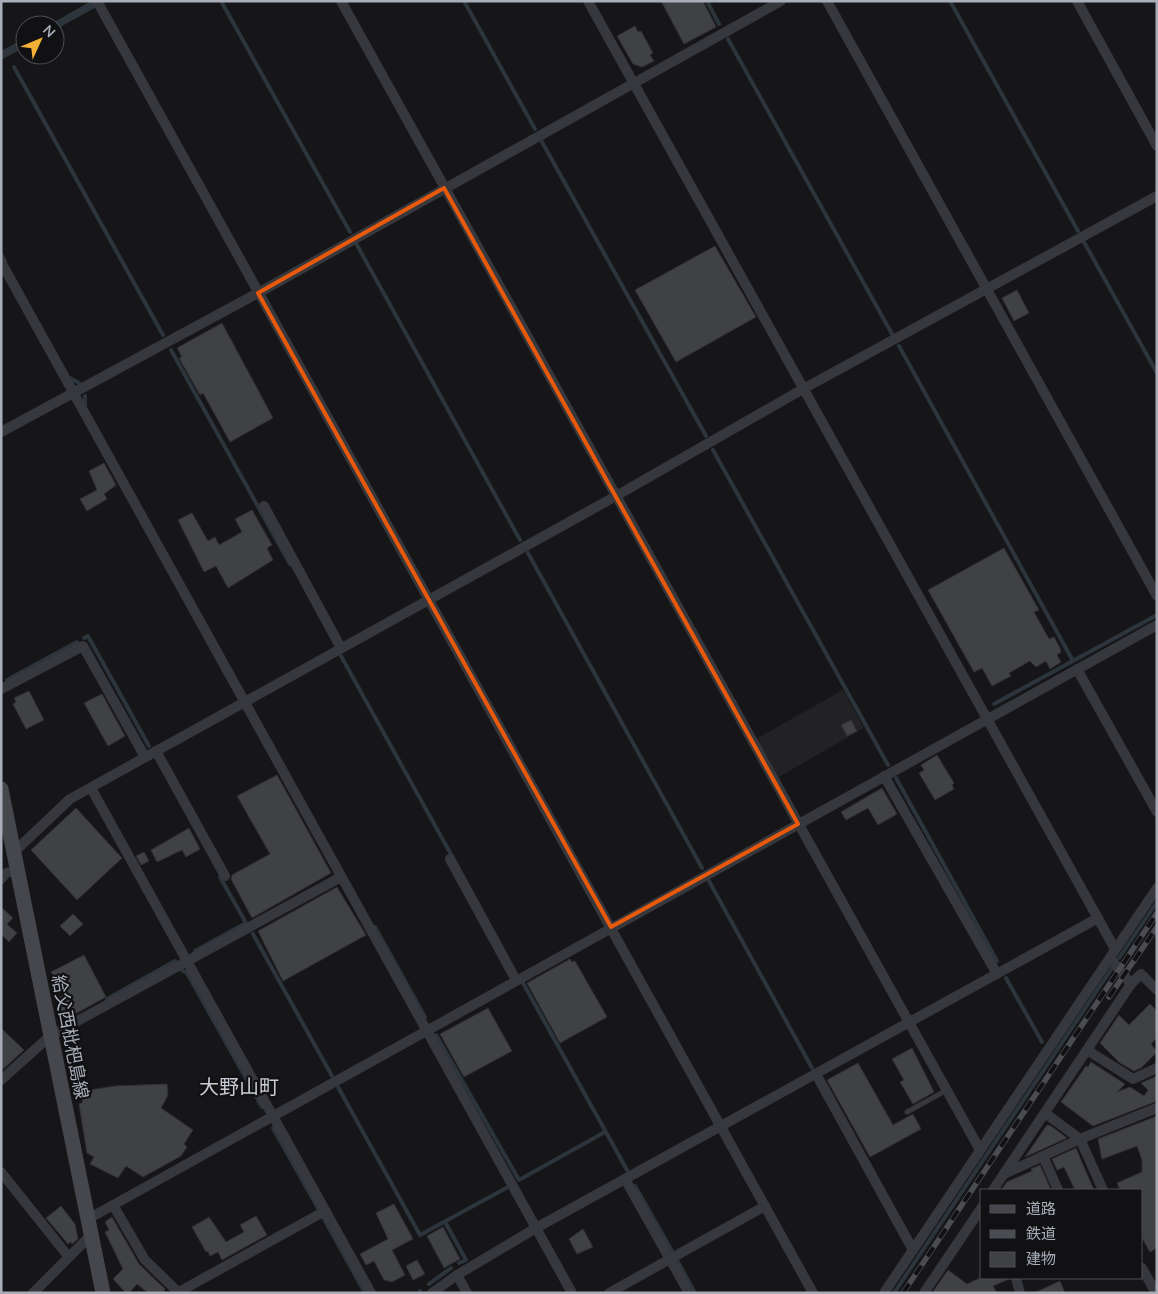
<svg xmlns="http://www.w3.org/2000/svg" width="1158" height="1294" font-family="Mulish,'Noto Sans JP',sans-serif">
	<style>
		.built { fill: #222225 }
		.water { fill: #2c353c }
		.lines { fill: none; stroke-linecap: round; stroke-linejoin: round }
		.stream { stroke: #2c353c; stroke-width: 4 }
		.building { fill: #404145; stroke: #303034 }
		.lane { stroke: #37383d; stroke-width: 5 }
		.street { stroke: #37383d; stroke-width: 10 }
		.secondary { stroke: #45474d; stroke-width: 15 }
		.rail-casing { stroke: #4a4c52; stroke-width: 5.5 }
		.rail { stroke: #111113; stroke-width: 4; stroke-dasharray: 11; stroke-linecap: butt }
		.marked { fill: none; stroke: #e8590c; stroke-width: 4; stroke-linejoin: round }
		.labels { text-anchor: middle; stroke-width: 4.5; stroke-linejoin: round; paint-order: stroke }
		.street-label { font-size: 18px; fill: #a8adb8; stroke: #111113 }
		.quarter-label { font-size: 20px; fill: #c9ccd4; stroke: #111113 }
	</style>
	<rect width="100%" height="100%" fill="#161618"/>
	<path class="built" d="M843,690L864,728L777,778L756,739Z"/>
	<g class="water">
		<path d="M91,1H107L55,30V25H49Z"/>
		<path d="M25,38V47L1,60V51Z"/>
	</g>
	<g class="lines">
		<g class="stream">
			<path d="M221,1L350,232"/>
			<path d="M464,1L535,129"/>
			<path d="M707,1L719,24"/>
			<path d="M950,1L1078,231"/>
			<path d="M728,39L892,334"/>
			<path d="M14,67L163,335"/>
			<path d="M542,142L706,436"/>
			<path d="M1084,242L1157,373"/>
			<path d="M357,245L520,540"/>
			<path d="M1,254L5,261"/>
			<path d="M899,346L1073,661"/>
			<path d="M171,350L290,564"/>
			<path d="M70,378L79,383"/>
			<path d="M85,405V396"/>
			<path d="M713,450L888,765"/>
			<path d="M528,553L702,868"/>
			<path d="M84,638L88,636L149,746"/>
			<path d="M341,656L453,858"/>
			<path d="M7,680L77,642"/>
			<path d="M994,704L1157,615"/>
			<path d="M896,778L997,961"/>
			<path d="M709,881L812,1068"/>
			<path d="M375,927L425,1017"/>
			<path d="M253,934L332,1076"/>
			<path d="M195,951L246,923L220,877"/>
			<path d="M1119,958L1157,902"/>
			<path d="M182,970L187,973L262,1107"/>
			<path d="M1006,978L1042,1042"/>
			<path d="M523,983L627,1170"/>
			<path d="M107,999L175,961"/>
			<path d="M436,1035L519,1180L605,1132"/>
			<path d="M338,1087L420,1235L508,1187"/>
			<path d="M273,1128L318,1208"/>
			<path d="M635,1186L672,1251"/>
			<path d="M323,1217L365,1293"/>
			<path d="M445,1222L466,1260L459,1263"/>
			<path d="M678,1262L695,1293"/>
			<path d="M429,1284L451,1268"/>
			<path d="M419,1293L420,1291"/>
			<path d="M894,1293L1112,968"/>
		</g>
	</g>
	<g class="building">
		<path d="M661,1H703L716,27L684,44Z"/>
		<path d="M635,26L638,32L641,31L653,53L650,55L654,61L642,67L633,64L617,36Z"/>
		<path d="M715,246L756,317L676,362L635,290Z"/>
		<path d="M1017,290L1029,313L1014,321L1002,298Z"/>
		<path d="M222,323L273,418L230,442L203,393L200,395L179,358L182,357L177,348Z"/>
		<path d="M104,463L116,485L104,494L107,499L87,511L80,499L97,490L89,471Z"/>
		<path d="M252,510L272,545L267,548L273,560L228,588L216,566L204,572L178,520L192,513L208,541L215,537L219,545L242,532L235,519Z"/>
		<path d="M1004,548L1039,610L1034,612L1049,639L1054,637L1060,648L1061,652L1057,655L1061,662L1050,669L1046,661L1036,667L1030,661L1009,673L1011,676L992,686L982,668L974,672L928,590Z"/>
		<path d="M29,691L44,720L26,729L13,704L16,702L14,698Z"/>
		<path d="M102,694L125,736L108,746L84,703Z"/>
		<path d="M851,720L857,731L847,736L841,725Z"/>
		<path d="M937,755L954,783L952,785L954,789L935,800L919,773L924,770L921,765Z"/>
		<path d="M277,775L331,873L252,918L231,879L232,875L270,854L237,796Z"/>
		<path d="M882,788L897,814L878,825L868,808L846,820L841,812Z"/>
		<path d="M76,808L122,858L77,900L31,850Z"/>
		<path d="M189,828L200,849L186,857L182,850L157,862L151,850Z"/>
		<path d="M144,852L149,861L141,865L136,856Z"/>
		<path d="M337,887L366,935L283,981L258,931Z"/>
		<path d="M1,907L13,918L7,924L17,933L9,942L1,934Z"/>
		<path d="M73,914L83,924L70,936L60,926Z"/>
		<path d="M84,955L106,997L64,1020L57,999L63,995L51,972Z"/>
		<path d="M570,959L572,962L575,961L607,1017L560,1043L527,983Z"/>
		<path d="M1150,1004L1157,1011V1038L1151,1044L1157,1052L1141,1068L1134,1071L1120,1063L1100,1043L1119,1015L1129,1025Z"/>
		<path d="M488,1008L512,1051L464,1077L440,1034Z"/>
		<path d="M1,1028L24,1050L1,1071Z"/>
		<path d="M912,1048L934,1092L913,1104L900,1082L904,1080L892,1059Z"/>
		<path d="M1091,1062L1125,1084L1117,1092L1130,1087L1144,1096L1148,1090L1141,1083L1157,1076V1101L1093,1126L1061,1102L1086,1066L1088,1067Z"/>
		<path d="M858,1063L893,1125L913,1114L921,1129L870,1157L827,1080Z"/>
		<path d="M167,1084L168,1095L161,1108L193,1130L184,1144L187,1147L181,1156L143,1177L126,1166L118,1178L90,1164L94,1157L87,1153L79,1104L82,1103L84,1091L115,1086Z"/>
		<path d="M1157,1116V1248L1150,1252L1142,1238V1190H1120L1117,1183L1142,1172V1160L1137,1146L1102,1159L1098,1139Z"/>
		<path d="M1047,1125L1051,1126L1067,1138L1025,1157Z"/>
		<path d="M1076,1148L1083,1165L1094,1190H1075L1064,1167L1057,1170L1052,1159Z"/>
		<path d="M1040,1165L1051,1190H1001L1007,1182L1032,1171L1031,1169Z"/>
		<path d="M394,1204L413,1239L392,1250L405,1275L392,1282L384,1280L374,1261L366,1265L360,1254L388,1239L376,1213Z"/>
		<path d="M61,1206L75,1224L78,1239L72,1244L71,1242L68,1244L46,1218Z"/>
		<path d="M256,1216L267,1235L222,1260L218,1252L210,1256L208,1251L206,1252L192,1227L209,1217L226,1242L244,1232L240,1225Z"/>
		<path d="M112,1217L139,1264L165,1289L163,1293H148L137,1284L129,1293H126L113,1279L123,1269L105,1232L109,1230L105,1222Z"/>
		<path d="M443,1227L460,1259L444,1268L427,1236Z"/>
		<path d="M583,1229L593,1247L577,1254L569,1239Z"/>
		<path d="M417,1260L425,1274L413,1280L406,1266Z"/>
		<path d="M948,1270L967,1284L980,1278L1009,1279L993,1286L997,1293H932Z"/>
		<path d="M1060,1281L1065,1293H1034Z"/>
	</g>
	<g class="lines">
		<path class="lane" d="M907,1112L947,1090"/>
		<g class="street">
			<path d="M97,1L813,1293"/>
			<path d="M341,1L980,1150"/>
			<path d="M588,1L1115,949"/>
			<path d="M827,1L1157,596"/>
			<path d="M1077,1L1157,146"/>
			<path d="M1,262L572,1293"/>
			<path d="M1,432L258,293L781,1"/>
			<path d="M264,506L341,648"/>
			<path d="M1077,669L1157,812"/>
			<path d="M1,689L83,646L145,757"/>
			<path d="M156,751L225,876"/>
			<path d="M884,776L997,974"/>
			<path d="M91,788L371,1293"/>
			<path d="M14,852L70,799L616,496L803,389L1157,196"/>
			<path d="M450,859L516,980"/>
			<path d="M1,879L6,873L18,870"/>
			<path d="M1110,958L1131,984L1141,974L1157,990"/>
			<path d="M1087,1050L1133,1079L1157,1068"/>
			<path d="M816,1074L913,1250"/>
			<path d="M1,1080L50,1036L341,877"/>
			<path d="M1045,1113L1080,1139L1103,1190"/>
			<path d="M1043,1156L1058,1190"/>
			<path d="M1,1172L68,1256"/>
			<path d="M1004,1174L1080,1139L1157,1108"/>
			<path d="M625,1179L689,1293"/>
			<path d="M993,1190L1131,984"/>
			<path d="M113,1205L145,1260L179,1293"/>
			<path d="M88,1219L1157,625"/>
			<path d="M1142,1268L1156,1293"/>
			<path d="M457,1275L467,1293"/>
			<path d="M1016,1278L1020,1293"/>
			<path d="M33,1293L91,1235"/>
			<path d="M177,1293L325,1211"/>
			<path d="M432,1293L457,1275L536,1228L1098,918"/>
			<path d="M609,1293L765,1206"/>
			<path d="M884,1293L1157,888"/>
			<path d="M924,1293L982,1207"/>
		</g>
		<path class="secondary" d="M1,789L103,1293"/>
		<g class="rail-casing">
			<g id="rail">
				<path d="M1109,997L1157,927"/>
				<path d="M903,1293L1157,913"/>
			</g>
		</g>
		<use href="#rail" class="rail"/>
	</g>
	<path class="marked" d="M444,188L798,824L611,927L258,293Z"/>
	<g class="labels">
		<g class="street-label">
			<text transform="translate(70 1037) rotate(79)" y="6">給父西枇杷島線</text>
		</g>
		<g class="quarter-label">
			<text x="239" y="1094">大野山町</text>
		</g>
	</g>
	<rect width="1158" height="1294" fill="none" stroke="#a8adb8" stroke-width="5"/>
	<rect x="980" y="1189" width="162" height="90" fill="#111113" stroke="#4d4f55"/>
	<rect x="990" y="1205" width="25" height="8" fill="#45474d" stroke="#4d4f55"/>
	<text x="1026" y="1214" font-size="15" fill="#a8adb8">道路</text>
	<rect x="990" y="1230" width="25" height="8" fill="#4a4c52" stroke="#4d4f55"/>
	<text x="1026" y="1239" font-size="15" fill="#a8adb8">鉄道</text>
	<rect x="990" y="1252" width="25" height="15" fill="#404145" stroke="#4d4f55"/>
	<text x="1026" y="1264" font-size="15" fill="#a8adb8">建物</text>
	<g transform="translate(40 40) rotate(46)"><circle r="24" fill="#111113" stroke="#4d4f55"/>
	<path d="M0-4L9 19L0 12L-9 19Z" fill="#f2b134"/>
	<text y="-8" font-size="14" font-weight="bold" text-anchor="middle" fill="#a8adb8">N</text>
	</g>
</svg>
